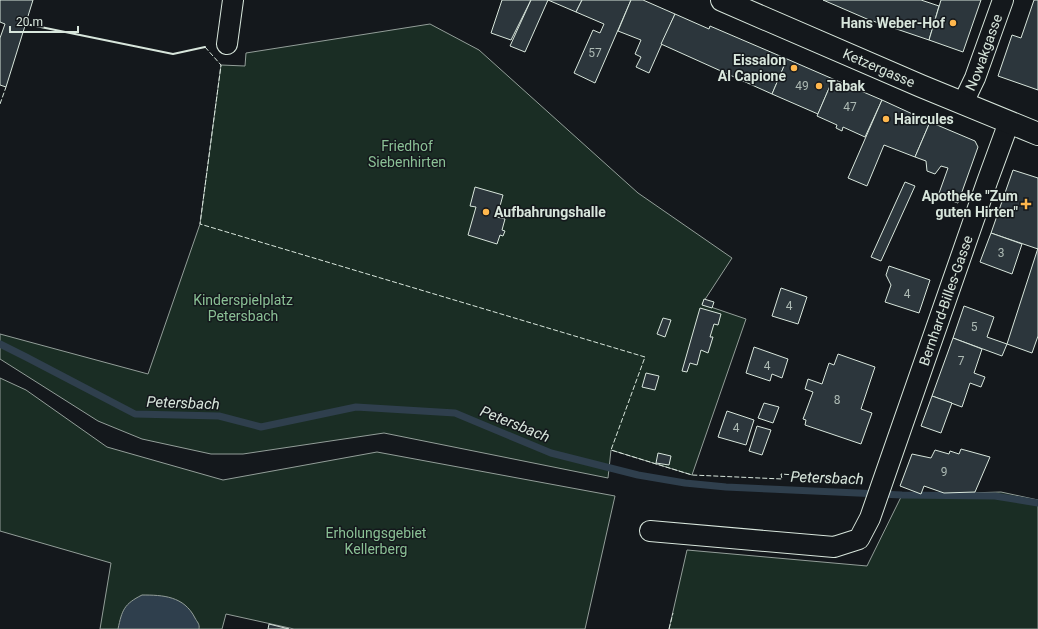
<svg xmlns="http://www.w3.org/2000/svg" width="1038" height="629" font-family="Roboto,sans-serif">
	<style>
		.green { fill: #1a2d24; stroke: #939e99 }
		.water { fill: #2f3f4d; stroke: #939e99 }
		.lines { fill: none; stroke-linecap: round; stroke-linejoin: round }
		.stream { stroke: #2f3f4d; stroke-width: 7 }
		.building { fill: #2c363c; stroke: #d8e6dc }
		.street-casing { stroke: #d8e6dc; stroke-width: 22 }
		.secondary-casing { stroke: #d8e6dc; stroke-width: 24 }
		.street { stroke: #14181c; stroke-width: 20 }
		.secondary { stroke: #14181c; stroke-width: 22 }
		.fence { stroke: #d8e6dc; stroke-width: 1; stroke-dasharray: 5 2; stroke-linecap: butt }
		.wall { stroke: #d8e6dc; stroke-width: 2 }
		.poi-dot { fill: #ffb74d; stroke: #14181c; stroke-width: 1.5 }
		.labels { text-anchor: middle; stroke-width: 3; stroke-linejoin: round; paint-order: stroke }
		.number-label { font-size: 12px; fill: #adbab4 }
		.poi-label { font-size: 14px; font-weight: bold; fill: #d8e6dc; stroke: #14181c; text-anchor: end }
		.street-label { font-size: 14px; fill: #d8e6dc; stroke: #14181c }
		.park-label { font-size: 14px; fill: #8ac095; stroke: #14181c }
		.water-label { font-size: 15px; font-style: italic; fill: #d8e6dc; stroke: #14181c }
	</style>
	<rect width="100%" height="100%" fill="#14181c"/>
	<g class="green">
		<path d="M430,24L479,50L638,193L732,258L702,304L746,319L692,475L611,450L608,478L384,433L243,454H211L142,439L98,421L0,359V334L148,374L200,224L221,65L245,66L246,53Z"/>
		<path d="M0,378L26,390L107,447L223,480L377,452L615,496L585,629H294L226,614L222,629H100L111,563L0,531Z"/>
		<path d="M1001,492L1038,500V629H669L687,550L867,566L902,495Z"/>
	</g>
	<path class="water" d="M142,595C163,595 184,596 195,618C197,622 200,624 199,629H118C122,610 124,604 142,595Z"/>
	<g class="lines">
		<path class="stream" d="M0,344L26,357L135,414L219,416L261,427L356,407L455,413L551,453L638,475L685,483L726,487L769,489L902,495L995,496L1038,503"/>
	</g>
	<g class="building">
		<path d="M0,0H33L6,87L0,85V38L5,24L0,22Z"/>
		<path d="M502,0H531L511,40L491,33Z"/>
		<path d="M531,0H582L576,12L548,0L525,52L510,46Z"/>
		<path d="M582,0H631L595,83L574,73L593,30L600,33L604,24L576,12Z"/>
		<path d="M631,0H643L675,14L649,73L636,67L641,57L635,54L641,40L618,31Z"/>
		<path d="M823,0H921L939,6L929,40L867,19Z"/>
		<path d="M941,0H981L963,52L929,40Z"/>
		<path d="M1034,0H1038V90L998,76L1012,35L1021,38Z"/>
		<path d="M675,14L709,29L710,26L787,59L772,94L661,44Z"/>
		<path d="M787,59L833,79L818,114L772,94Z"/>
		<path d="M833,79L882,100L865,137L843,127L842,131L836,128L837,125L817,116Z"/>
		<path d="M882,100L930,122L915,157L884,145L867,186L848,178Z"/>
		<path d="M930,122L975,141L978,147L958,203L938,196L948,168L941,166L935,174L927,171L926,161L915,157Z"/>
		<path d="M1013,170L1038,178V249L991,233Z"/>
		<path d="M905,182L915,186L881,261L871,257Z"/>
		<path d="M475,187L503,195L497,217L505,219L502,230L505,231L503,236L500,235L497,244L468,235L476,207L470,206Z"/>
		<path d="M991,233L1022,244L1012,274L980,262Z"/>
		<path d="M1038,248V336L1032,353L1007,344Z"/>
		<path d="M889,266L930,280L919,313L885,302L891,285L886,275Z"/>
		<path d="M781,288L807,297L798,324L772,316Z"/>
		<path d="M704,299L714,302L712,308L702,305Z"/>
		<path d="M964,306L994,317L987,337L1007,344L1002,356L953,338Z"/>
		<path d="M700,308L721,314L718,325L714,324L710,337H713L708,353L701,350L697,365L690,363L687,372L682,371Z"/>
		<path d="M663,318L671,320L665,337L657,334Z"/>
		<path d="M953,338L982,349L974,373L985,377L981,387L970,383L962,407L932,396Z"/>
		<path d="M754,347L788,359L782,378L772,374L770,381L746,373Z"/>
		<path d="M838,354L875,367L861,409L872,413L861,444L805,425L806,420L803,419L813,392L805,389L808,379L822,384L829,363L834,365Z"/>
		<path d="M646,373L659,376L655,390L642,387Z"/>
		<path d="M932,396L952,403L941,433L921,426Z"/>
		<path d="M764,403L779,407L773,423L758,418Z"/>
		<path d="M727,411L754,420L746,445L718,437Z"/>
		<path d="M757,426L771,430L762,455L749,451Z"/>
		<path d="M961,449L990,457L975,492L944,493L924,486L921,494L900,486L912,454L931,458L935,450L949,454L950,451L959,454Z"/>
		<path d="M658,453L671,456L669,465L656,463Z"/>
		<path d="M269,624L289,629H268Z"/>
	</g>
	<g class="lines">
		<g class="street-casing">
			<g id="street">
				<path d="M227,44L233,0"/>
				<path id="s1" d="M963,103L975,78L1003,0"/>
				<path id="s2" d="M650,531L834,547L859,539L870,518L987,182L1009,122"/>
			</g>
		</g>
		<g class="secondary-casing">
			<g id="secondary">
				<path id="s3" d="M722,0L921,86L1038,134"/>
			</g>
		</g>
		<use href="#street" class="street"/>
		<use href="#secondary" class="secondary"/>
		<g class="fence">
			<path d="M205,47L221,65L200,224L645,357L611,450L692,475L782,479L781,474L835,478L834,483L858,484"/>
			<path d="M0,104L6,87"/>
			<path d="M669,629L673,613"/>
		</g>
		<path class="wall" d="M25,26L26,24L173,54L205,47"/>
	</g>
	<g class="poi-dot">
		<circle cx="953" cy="23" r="4"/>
		<circle cx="794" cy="68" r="4"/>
		<circle cx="819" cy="86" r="4"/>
		<circle cx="886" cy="119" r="4"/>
		<path d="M1024 198h4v4h4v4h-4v4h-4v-4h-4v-4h4z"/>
		<circle cx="486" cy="212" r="4"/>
	</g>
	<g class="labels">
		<g class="number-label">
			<text x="595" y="57">57</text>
			<text x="802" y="90">49</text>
			<text x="850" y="111">47</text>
			<text x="1001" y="257">3</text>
			<text x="907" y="298">4</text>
			<text x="789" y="310">4</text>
			<text x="974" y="331">5</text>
			<text x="961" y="365">7</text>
			<text x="767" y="370">4</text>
			<text x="837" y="404">8</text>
			<text x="736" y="432">4</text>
			<text x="944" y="476">9</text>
		</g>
		<g class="poi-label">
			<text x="945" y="28">Hans Weber-Hof</text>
			<text x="786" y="65">Eissalon<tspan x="786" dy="16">Al Capione</tspan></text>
			<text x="827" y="91" text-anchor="start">Tabak</text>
			<text x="894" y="124" text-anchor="start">Haircules</text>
			<text x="1018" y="201">Apotheke "Zum<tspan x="1018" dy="16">guten Hirten"</tspan></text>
			<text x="494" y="217" text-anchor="start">Aufbahrungshalle</text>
		</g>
		<g class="street-label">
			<text dy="5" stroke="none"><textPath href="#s1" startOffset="55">Nowakgasse</textPath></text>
			<text dy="5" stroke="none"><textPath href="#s3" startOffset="171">Ketzergasse</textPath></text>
			<text dy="5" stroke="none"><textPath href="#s2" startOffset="465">Bernhard-Billes-Gasse</textPath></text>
		</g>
		<g class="park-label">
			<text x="407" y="151">Friedhof<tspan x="407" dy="16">Siebenhirten</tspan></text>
			<text x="243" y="305">Kinderspielplatz<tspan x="243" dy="16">Petersbach</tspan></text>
			<text x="376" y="538">Erholungsgebiet<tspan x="376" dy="16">Kellerberg</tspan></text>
		</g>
		<g class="water-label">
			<text transform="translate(183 403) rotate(2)" y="5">Petersbach</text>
			<text transform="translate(515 424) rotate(22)" y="5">Petersbach</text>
			<text transform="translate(827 478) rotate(2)" y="5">Petersbach</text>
		</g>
	</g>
	<path d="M10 26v6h68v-6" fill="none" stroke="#d8e6dc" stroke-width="2"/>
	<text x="16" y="26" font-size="12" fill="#d8e6dc" stroke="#14181c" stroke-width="3" paint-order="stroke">20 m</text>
</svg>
